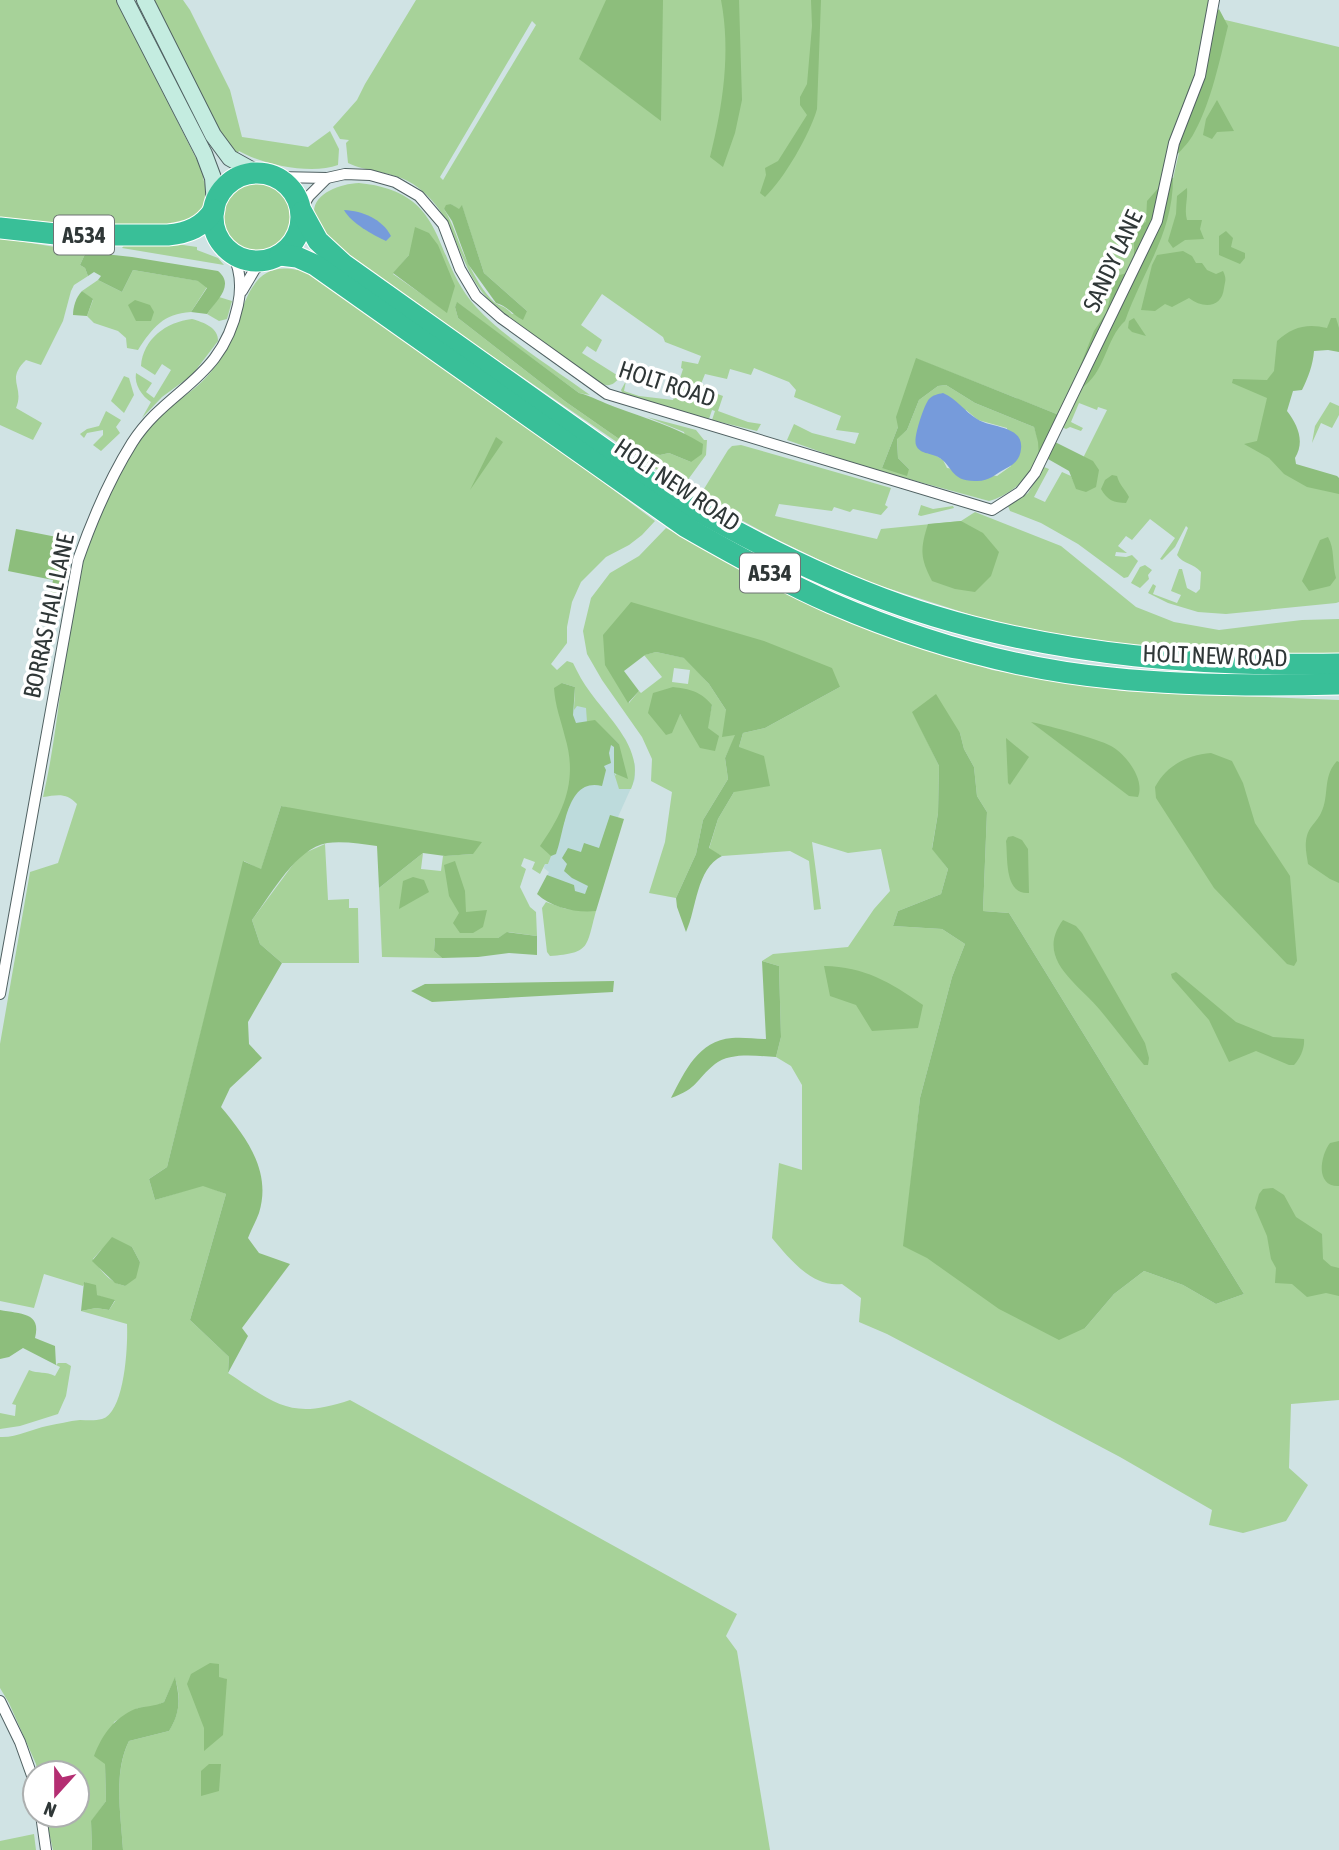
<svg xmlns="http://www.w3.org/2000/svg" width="1339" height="1850" font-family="'Asap Condensed',sans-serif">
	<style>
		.built { fill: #bddbdc }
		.green { fill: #a7d299; fill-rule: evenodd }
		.forest { fill: #8dbe7c }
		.water { fill: #769bdb }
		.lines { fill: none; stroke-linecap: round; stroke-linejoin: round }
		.street-casing { stroke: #506162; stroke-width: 12 }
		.secondary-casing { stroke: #506162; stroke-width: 18 }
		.highway-casing { stroke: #fff; stroke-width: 23 }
		.street { stroke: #fff; stroke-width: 10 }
		.secondary { stroke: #c4ece0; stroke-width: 16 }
		.highway { stroke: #39bf98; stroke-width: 21 }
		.labels { text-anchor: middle; stroke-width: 7; stroke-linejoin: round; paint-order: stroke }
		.shield { fill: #fff; stroke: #6d7373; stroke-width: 2 }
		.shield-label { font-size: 23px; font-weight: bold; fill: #2f3737 }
		.street-label { font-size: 24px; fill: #2f3737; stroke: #fff }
	</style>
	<rect width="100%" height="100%" fill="#d0e3e4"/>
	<path class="built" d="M587,689L626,740L635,765V779L618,817L592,905L539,890L549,872L544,868L545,863L548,864L565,820V711Z"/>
	<g class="green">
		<path d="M0,0H116L205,176L203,178L206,188L203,210L180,226L0,224Z"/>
		<path d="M152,0H183L190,10L230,90L242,137L308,147L330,131L339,149L338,165C312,175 263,165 239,151L237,154L220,132Z"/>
		<path d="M416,0H1214L1197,76L1154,220L1125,274L1059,415L917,359L898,427L882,468L909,469L898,458L897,438L907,430L919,400L938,386L946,385L975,403L1034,427C1037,436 1042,449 1039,459C1032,477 1007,497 989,501L861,466L787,440L794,424L812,433L855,444L859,433L836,430L841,416L794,397L796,390L789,382L754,368L751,375L730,369L727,379L705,374L701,384L706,386L703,396L710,398L712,392L723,396L718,411L748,422L761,424L757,431L712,420L715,411L712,410L709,419L623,395L621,390L626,381L624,391L639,396L673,400L683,369L681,368L682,361L698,364L701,356L665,342L663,337L602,294L581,325L602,340L596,352L587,346L582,353L620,377C614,384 611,387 601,384C567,359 507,324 482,292C454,255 456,213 413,184C393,171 366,172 348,163L346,143L349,140L340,139L333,127L357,100L365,84ZM532,21L536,25L443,180L440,177ZM451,204L459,210L462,206L484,273L527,311L512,314C504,305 501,307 494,302C484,293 475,277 469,265C459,247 455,226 444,209ZM966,410L978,420L1007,428L1011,466L997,476L947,468L943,460L935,455Z"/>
		<path d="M1217,18L1339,47V346L1292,333L1256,448L1339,484V602L1336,603L1226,614L1198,612L1168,603L1148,593L1153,584L1156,586L1153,594L1177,603L1181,595L1171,591L1179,569H1182L1187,588L1196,593L1200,589L1201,572C1193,563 1183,564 1177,555L1188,528L1186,526L1175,547L1162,560L1160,559L1175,538L1150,519L1132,540L1126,536L1118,546L1127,553L1116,552L1115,556L1126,557L1132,555L1138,561L1128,577L1124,578L1078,544L1041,523L1010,511L1008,506L1028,493L1044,467L1049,469L1034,497L1045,502L1062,472L1071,476L1076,487L1084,456L1107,410L1098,407L1097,410L1079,403L1071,422L1083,428L1081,431L1070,427L1066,429L1062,427L1163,222L1181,144Z"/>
		<circle cx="258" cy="217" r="37"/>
		<path d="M359,183C450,192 430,256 476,307C507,340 553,368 590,395L579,393L457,303L455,307L458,318L566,402L622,441L660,455L669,453L691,462L684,432L647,417L696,430L704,440H707L706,455L687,481L684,479L679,485L347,256C337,247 326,238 319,227C301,198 336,184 359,183ZM409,255L447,312L393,274Z"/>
		<path d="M0,238L86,252L80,265L85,268L88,276L74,285L71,291L63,321L41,365L26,360C5,380 25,387 16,408L42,423L33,440L0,425Z"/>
		<path d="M162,242L197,247V250L218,258L224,265L122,248L126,243Z"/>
		<path d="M300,267L496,402L655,521L642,535L629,545L606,557L581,582L572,602L567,627V643L551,664L557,670L567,661L573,663C578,673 583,683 590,692C610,720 647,752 631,789H619L614,773L616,776L619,744L595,721L587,722L586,708L577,706L574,710L575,687L562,683L575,747L565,820L548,864H545L540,874L532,869L535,862L524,858L521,866L526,869L520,887L530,907L536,912L537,936L508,932L498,938H435L434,951L442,958L382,957L379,888L423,853L421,869L441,871L443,856L473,854L281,806L261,870L244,861L167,1167L149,1179L155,1200L203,1185L226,1194L190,1320L229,1357L228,1373C277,1405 291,1420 350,1400L737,1614L726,1636L737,1651L770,1850H123C121,1815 113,1774 129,1741L169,1731C180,1713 181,1698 175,1678L164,1702L153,1707L138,1708L114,1722L105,1764L106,1801L91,1822L92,1850H53L45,1815H77V1773H38L36,1764L9,1703L0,1688V1437C16,1438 32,1429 47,1426C58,1424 69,1421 80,1420C87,1420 95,1421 102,1419C125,1412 128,1345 127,1324L81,1311L96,1308L109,1310L115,1301L96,1295L85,1282L83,1286L44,1274L34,1308L0,1301V1044L30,872L58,863L77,804C66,792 57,795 43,797C61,720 63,638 83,561C93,524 121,469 141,436C155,413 177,403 196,387C207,378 216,366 224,354C244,322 243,258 297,270ZM123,1245L132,1247L140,1262L125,1286C109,1282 102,1272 93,1259L101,1250ZM219,1664V1678L226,1679L204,1750V1728Z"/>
		<path d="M133,270L199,281L207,287L191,312C163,314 153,327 138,350L127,348L126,338L118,331L94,323L87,316L93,300L82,291L98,280L122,292Z"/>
		<path d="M219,297L232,301L227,319L219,321L207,314Z"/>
		<path d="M192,319C203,322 219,328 218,341L192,375L162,397L142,418L151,402C142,396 134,385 136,373L152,383L146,392L154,398L171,370L162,364L155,375L141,366C143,339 166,322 192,319Z"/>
		<path d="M124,376L129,378L134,395L124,413L111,401Z"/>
		<path d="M1330,402L1339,406V415L1332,428L1321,423L1312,443L1315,426Z"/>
		<path d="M106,411L121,420L116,427L120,433L101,451L93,445L103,435V430L87,433L84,438L80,434L87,429L99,426Z"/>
		<path d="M741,445L891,488L885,505L888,507L881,515L853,509L850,512L834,507L832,511L779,504L775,516L877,539L881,529L961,521L975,512L1061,546L1136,607L1174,622L1219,630L1302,620L1339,619V654L1161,650L1041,633L990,621L859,579L778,540L699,497L728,450L732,446Z"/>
		<path d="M921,505L933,509L953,506L954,508L921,516L918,515Z"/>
		<path d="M666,528L747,573L856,624L992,670L1123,691L1339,700V1400L1291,1404L1289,1468L1308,1485L1286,1521L1243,1533L1209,1525L1212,1510L1120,1457L887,1334L859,1322L861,1298L842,1284C812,1288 789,1258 772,1238L779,1163L802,1170V1085L791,1066L776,1057L781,1037L779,966L762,961L773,954L848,947L874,909L890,891L881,849L848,853L812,842L821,909L814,910L809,861L790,851L722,856L709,849L718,819L734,792L739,747L743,733L765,728L840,687L604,635L629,703L639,691L641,693L662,677L644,655L656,652L685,658L709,684L726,710L736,735L725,758L728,779L703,820L696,854L676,898L649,893L665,842L672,792L651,781L652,759L642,737L602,680L587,654L583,631L591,598L610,573L639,556ZM674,668L690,670L688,684L672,682ZM712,705L707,728H690L679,713ZM913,712L960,733L964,749L974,767L977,796L987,812L983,911L1009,913L1244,1294L1216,1304L1183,1285L1144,1271L1114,1294L1085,1328L904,1246L920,1098L952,977L965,944L942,929L893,926L898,911L941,894L948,869L932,848L938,813L939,766Z"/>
		<path d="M1145,565L1152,570L1148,575L1149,579L1140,588L1131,583L1140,567Z"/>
		<path d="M325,844L328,900L349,899V908H358L359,963H282L260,944L252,920L300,855Z"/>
		<path d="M546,902L566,909L596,911C586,947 591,953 550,956L547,952L542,908Z"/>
		<path d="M58,1363H66L71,1366L66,1396L58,1414L20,1426L0,1429V1413L15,1416L16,1405L12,1404L29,1370C38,1374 46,1371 55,1376L60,1367L56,1365Z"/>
		<path d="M34,1834L36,1850H0V1841Z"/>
	</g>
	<g class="forest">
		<path d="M606,0H663L661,121L579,59Z"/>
		<path d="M721,0H739L742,100L735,133L723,167L710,157C723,106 731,52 721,0Z"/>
		<path d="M811,0H821L817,109C810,134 784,179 765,197L760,193L766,175L765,168L778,161L807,115L800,105V97L807,84L812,26Z"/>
		<path d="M1219,9L1228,26C1220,59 1211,103 1194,133C1190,141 1183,148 1177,155L1182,107L1190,85L1206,62L1214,15Z"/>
		<path d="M1217,100L1234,131L1217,132L1212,139L1203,135L1206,119Z"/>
		<path d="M1169,176L1173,178C1173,234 1143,270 1125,321C1105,339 1106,373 1080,389L1073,384L1094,331L1106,313L1116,276L1127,273L1134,263V227L1146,222L1147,201Z"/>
		<path d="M1187,188C1188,200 1184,208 1187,220H1202L1200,229L1204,239L1185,240L1173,248L1168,241L1176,214L1177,196Z"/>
		<path d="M451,204L459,209L462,205L484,273L527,311L523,320C513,315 506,305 496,303L468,264L452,221L444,209L446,205Z"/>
		<path d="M415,227L429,233L438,245L455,286L447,313L393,273L409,255Z"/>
		<path d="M1226,231L1233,238L1231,247L1245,253V258L1240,264L1219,255V236Z"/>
		<path d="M1183,251L1192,256L1196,263H1202L1207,270L1216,274L1223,271C1227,279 1225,281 1224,288C1222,308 1203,309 1189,298L1172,307L1165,304L1155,311L1141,310L1152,265L1157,255Z"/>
		<path d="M86,252L132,257L218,271C235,285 217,300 207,314L191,312L207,288L198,281L133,270L122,292L98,280L101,276L94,272L88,276L85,268L80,265Z"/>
		<path d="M82,291L93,299L87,316L73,315C73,307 76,297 82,291Z"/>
		<path d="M135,300L150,305L154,312L151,321H136L128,305Z"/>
		<path d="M457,302L579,393C592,396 603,403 615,407C647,419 674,426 703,444L702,454L691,462L669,453L660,455L644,451L622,441L566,402L458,318L455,307Z"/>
		<path d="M1134,318L1146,336L1132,332L1128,328L1129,321Z"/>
		<path d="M1331,318H1336L1339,328V352L1328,350L1314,351C1313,365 1308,378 1302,390L1293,391L1287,411C1298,425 1305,442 1295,458L1296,464L1337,476L1339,478V494L1307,487L1284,474L1269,458L1244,444L1257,441L1267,398L1232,383L1233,379L1267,380L1274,371L1277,341C1292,327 1307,323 1327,328Z"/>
		<path d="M916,358L1059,415L1039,458L1038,442L1034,427L975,403L946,385L938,386L919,400L907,430L897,439L898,458L909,469L907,476L882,468L898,427L896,417Z"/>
		<path d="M496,437L503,442L470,490Z"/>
		<path d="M1055,442L1093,461L1099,470L1096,487L1086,492L1076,489L1069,471L1048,459Z"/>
		<path d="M1112,475L1117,476C1120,486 1125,489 1129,497L1126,503C1114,503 1107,500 1101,489L1105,480Z"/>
		<path d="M961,521L983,533L999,552L991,576L975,592L955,589L932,581C920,558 920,549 928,524Z"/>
		<path d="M16,529L72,540L59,608L48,606L53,580L8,571Z"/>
		<path d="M1328,537C1335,549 1332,564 1336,578L1330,586L1309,591L1302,581L1320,540Z"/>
		<path d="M631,602L764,641L832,668L840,687L765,728L743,733L739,747L764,756L770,786L734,792L718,819L709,848L722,856C696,869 697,908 686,932L677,907L676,898L696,854L703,820L728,779L725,758L735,735L722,737L726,710L709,684L684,658L656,652L645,655L624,671L639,691L628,703L605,665L603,635Z"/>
		<path d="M562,683L575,687L573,715L576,723L595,720L619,744L628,779L614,773V747L611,745L609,753L611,763L604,766L606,770L602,786C566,777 565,831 556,854L551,856L540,846C564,812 578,780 565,737C561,720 555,706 554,688Z"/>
		<path d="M673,687C690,689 700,691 712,705L708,728L719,736L715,751L700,748L680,714L672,733L666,735L648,713L653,693Z"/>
		<path d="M936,694L960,733L964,749L974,767L977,796L987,812L983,911L1009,913L1244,1294L1216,1304L1183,1285L1144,1271L1114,1294L1085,1328L1059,1340L999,1309L927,1258L903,1246L920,1098L952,977L965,944L942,929L893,926L898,911L941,894L948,869L932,849L938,813L939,766L912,712Z"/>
		<path d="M1031,722C1049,726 1096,738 1111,746C1127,755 1145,780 1138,797L1129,796Z"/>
		<path d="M1006,738L1029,757L1010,785L1008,783Z"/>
		<path d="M1211,753L1232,761L1243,783L1255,823L1290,876L1297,961L1294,966L1287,964L1214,888L1156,798L1155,787C1167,765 1187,755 1211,753Z"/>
		<path d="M1337,761L1339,762V883L1330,879L1308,864C1307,856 1305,849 1306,841C1308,826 1315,825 1321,813C1330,795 1322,777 1337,761Z"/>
		<path d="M281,806L482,842L473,854L445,856L423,853L379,888L377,846C361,844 344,841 327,843C295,849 271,895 252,920L260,944L282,963L248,1022L249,1044L262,1058L230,1088L221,1107C246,1137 272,1171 259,1213C256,1221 251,1230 248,1238L259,1253L290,1264L242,1328L248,1336L228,1373L229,1357L190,1320L226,1194L203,1186L155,1200L149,1179L167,1167L243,861L261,869Z"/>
		<path d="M610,815L624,819L596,911C576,913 552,908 537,894L547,875L574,885L575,891L585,894L588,886L572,878L564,871L567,864L562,858L568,848L581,852L584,843L599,848Z"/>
		<path d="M1013,836L1022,840L1028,849L1029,893C1004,895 1008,858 1006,841L1008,837Z"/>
		<path d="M455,861L465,891L466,912L487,910L483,927L473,933H460L453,923L459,913L449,896L444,865Z"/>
		<path d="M413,877L424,880L429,892L399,909L403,881Z"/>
		<path d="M1063,920L1076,926L1082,933L1145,1043L1149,1058L1148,1065H1144C1129,1047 1115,1028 1100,1010C1079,984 1034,959 1063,920Z"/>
		<path d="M507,932L537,936V955L509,953L478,957L442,958L434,951L435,938H498Z"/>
		<path d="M762,961L779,966L781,1037L776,1057C757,1056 730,1052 715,1064C695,1080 699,1088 671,1098C685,1071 698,1041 732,1038C744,1037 755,1039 766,1039Z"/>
		<path d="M824,966C865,967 890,982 923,1005L918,1028L872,1031L856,1005L830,996Z"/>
		<path d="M1176,972L1236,1022L1273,1037L1304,1039C1305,1048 1300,1059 1294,1065H1289L1256,1051L1229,1062L1209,1020L1172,978L1171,974Z"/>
		<path d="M614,981L613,992L432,1002L411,991L425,984Z"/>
		<path d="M1339,1141V1186C1315,1187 1320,1156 1330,1143Z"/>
		<path d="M1273,1188L1284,1195L1296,1217L1322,1234L1323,1259L1331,1266L1339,1268V1296L1326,1293L1307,1297L1292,1284L1275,1283L1276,1268L1271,1259L1267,1236L1255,1208L1259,1194L1263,1189Z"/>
		<path d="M112,1237L132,1247L140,1262L136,1278L125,1286L115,1283L92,1261Z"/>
		<path d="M84,1282L96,1285L97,1295L115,1300L109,1310L96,1308L81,1311Z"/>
		<path d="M0,1310C20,1314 42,1312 35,1338L55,1346L56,1365L23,1348L9,1357L0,1359Z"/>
		<path d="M210,1663L219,1664V1677L227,1679L223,1735L204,1751V1728L187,1684L191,1674Z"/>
		<path d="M175,1677C180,1698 181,1712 169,1731L129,1741C113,1773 121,1815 123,1850H92L91,1821L106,1801L105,1764L94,1756C102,1735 114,1718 135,1709C144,1706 154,1707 164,1702Z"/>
		<path d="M209,1764H221L219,1791L201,1796V1771Z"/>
	</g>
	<g class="water">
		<path d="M344,210C363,211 382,219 391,236L386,241C373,235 351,223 344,210Z"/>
		<path d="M943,393C957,399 964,411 977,419C990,428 1024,425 1021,449C1020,460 1014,464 1005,469C995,474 990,481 977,481C950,482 953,465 938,457C931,453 919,454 916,445C913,438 924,405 929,399C933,395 938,394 943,393Z"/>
	</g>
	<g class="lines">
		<g class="street-casing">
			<g id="street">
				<path d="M277,177L327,178L345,174L370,175L395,182L419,196L443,224L460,269L476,296L501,318L607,394L992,510L1020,492L1035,473L1157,221L1174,143L1200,76L1214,0"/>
				<path d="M301,209L309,196L327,178"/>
				<path d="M242,291L255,269L268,260"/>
				<path d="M0,994L78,560C92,520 109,480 132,443C168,387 222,381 238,305C242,286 241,270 232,253"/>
				<path d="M0,1701L20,1742L35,1784"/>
				<path d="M41,1815L46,1850"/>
			</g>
		</g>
		<g class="secondary-casing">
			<g id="secondary">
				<path d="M125,0L204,154L213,178L215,205"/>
				<path d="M145,0L213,135L230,158L257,173"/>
			</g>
		</g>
		<g class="highway-casing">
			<g id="highway">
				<circle cx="257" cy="217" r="44"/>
				<path d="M302,212L318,241L343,264L660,489C746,539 838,587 934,616C1065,656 1203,666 1339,664"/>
				<path d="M0,228L65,235H168C188,233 203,227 214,210"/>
				<path d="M280,255L297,257L315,265L686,527C733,554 781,581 831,603C919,641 1016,669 1111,678C1187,686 1263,686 1339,684"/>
			</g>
		</g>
		<use href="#street" class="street"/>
		<use href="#secondary" class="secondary"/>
		<use href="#highway" class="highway"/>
	</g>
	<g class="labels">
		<g class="shield">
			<rect x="54" y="215.5" width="60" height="39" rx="5"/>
			<rect x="740" y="553.5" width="60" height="39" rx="5"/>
		</g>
		<g class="shield-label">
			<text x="84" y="243">A534</text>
			<text x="770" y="581">A534</text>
		</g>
		<g class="street-label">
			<text transform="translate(1113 261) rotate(-65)" y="8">SANDY LANE</text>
			<text transform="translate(667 384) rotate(18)" y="8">HOLT ROAD</text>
			<text transform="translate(677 485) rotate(34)" y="8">HOLT NEW ROAD</text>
			<text transform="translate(49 616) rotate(-78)" y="8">BORRAS HALL LANE</text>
			<text transform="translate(1215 656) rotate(2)" y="8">HOLT NEW ROAD</text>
		</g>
	</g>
	<g transform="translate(56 1794) rotate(201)"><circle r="33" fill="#ffffff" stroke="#acafaf" stroke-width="2"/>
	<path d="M0-5L12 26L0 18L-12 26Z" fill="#b42e72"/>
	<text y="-10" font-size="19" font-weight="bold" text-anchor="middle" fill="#2f3737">N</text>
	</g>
</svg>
